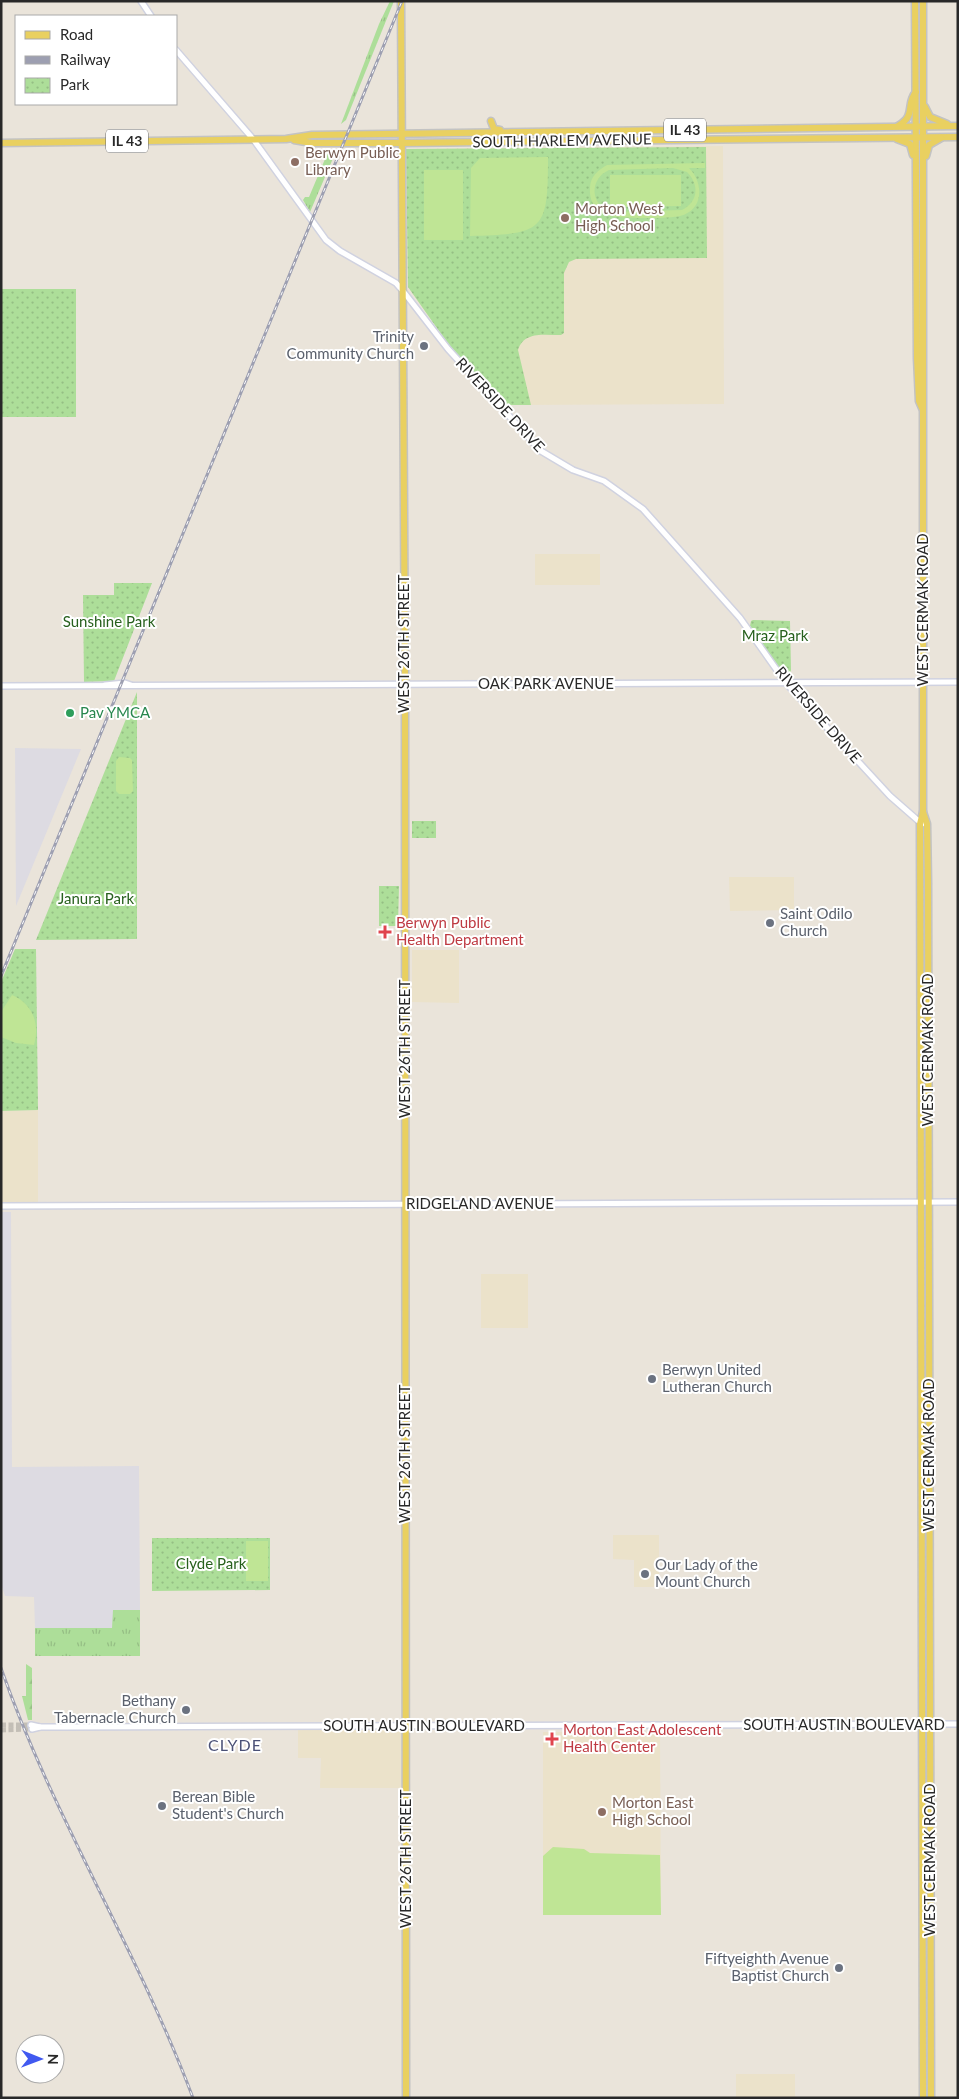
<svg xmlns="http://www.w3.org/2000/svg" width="959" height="2099" font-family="Lato,sans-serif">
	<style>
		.industrial { fill: #dddbe2 }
		.education { fill: #ebe2ca }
		.grass { fill: url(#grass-tufts) }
		.forest { fill: url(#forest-firs) }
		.park { fill: url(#park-dots) }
		.pitch { fill: #bfe595; fill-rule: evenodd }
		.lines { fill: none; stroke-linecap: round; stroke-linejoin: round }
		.minor-tunnel { stroke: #c3beb6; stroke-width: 5; stroke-dasharray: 5 2.5; stroke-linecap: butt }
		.minor-casing { stroke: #d0d2e0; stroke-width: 8 }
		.major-casing { stroke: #c3c3c3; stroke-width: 9 }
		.minor { stroke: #fff; stroke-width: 5 }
		.major { stroke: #e9d060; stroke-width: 6 }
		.rail-casing { stroke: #9d9fb1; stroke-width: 3 }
		.rail { stroke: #fff; stroke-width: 1; stroke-dasharray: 4; stroke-linecap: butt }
		.education-dot { fill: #8d6e63; stroke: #fff; stroke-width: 2 }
		.worship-dot { fill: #6b7280; stroke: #fff; stroke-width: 2 }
		.leisure-dot { fill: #2e9e5b; stroke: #fff; stroke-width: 2 }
		.health-dot { fill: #e0444e; stroke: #fff; stroke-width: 2 }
		.labels { text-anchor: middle; stroke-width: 4; stroke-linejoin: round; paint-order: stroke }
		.shield { fill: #fff; stroke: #686868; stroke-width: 1 }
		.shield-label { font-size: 14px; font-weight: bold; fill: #282828 }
		.street-label { font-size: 15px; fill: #282828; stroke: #fff }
		.education-label { font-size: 15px; fill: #785e54; stroke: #fff; text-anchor: start }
		.worship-label { font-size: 15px; fill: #5b616d; stroke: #fff; text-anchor: start }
		.park-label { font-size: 15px; fill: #27601d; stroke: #fff }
		.leisure-label { font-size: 15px; fill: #27864d; stroke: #fff; text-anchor: start }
		.health-label { font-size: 15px; fill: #be3a42; stroke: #fff; text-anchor: start }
		.neighbourhood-label { font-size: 16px; letter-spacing: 1px; fill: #4b5176; stroke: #fff }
	</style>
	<defs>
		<pattern id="grass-tufts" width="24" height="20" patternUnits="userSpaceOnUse" patternTransform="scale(1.25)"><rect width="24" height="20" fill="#adde99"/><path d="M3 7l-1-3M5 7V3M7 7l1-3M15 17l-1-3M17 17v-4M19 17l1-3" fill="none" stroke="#95be84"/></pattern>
		<pattern id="forest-firs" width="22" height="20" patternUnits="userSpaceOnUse" patternTransform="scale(1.25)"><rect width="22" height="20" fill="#adde99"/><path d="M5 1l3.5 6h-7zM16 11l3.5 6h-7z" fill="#95be84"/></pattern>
		<pattern id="park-dots" width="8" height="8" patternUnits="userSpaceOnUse" patternTransform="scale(1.25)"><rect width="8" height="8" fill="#adde99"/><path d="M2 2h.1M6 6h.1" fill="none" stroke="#95be84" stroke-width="1.8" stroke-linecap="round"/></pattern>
	</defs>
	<rect width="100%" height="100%" fill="#eae4da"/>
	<g class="industrial">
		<path d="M15,748L81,749L16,906Z"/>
		<path d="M1,1212H11L12,1467L139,1466L140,1610H113V1628H35L34,1597L5,1596L1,1584Z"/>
	</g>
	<g class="education">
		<path d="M723,146L724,404L503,405L451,348L408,287L406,149Z"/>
		<rect x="535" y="554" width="65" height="31"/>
		<path d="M729,877H794V910L730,911Z"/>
		<path d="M412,950H459V1003L412,1002Z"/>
		<path d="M38,1110V1202H1V1111Z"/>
		<rect x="481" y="1274" width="47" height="54"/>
		<path d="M613,1535H659V1587H634V1560L613,1559Z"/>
		<path d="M401,1729V1788H320L321,1758H298V1730Z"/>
		<path d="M543,1732H660L661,1915H543Z"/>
		<rect x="736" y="2074" width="59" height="24"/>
	</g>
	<g class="grass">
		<path d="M390,1H394L346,120L341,124L379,24Z"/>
		<path d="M325,149H337L310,212L303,200L305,197H309L328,152Z"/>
		<path d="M113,1610H140V1656H35V1628H112Z"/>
	</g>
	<path class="forest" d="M26,1664L32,1668V1720H28L22,1696H26Z"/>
	<g class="park">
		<path d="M706,147L707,258L576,259L569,262L564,273V333L561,335C544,335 524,331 518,350L531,405H503L451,348L408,287L406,149Z"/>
		<rect x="1" y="289" width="75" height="128"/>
		<path d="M114,583H152L114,681L84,682L83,595H114Z"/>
		<path d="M753,620L790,621L791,670L789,678L778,668L750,626L751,621Z"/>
		<path d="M137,692V939L36,940Z"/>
		<rect x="412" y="821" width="24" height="17"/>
		<path d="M379,886H399L398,926H379Z"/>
		<path d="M15,949H36L38,1110L1,1111V982Z"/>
		<path d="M152,1538H270V1590L152,1591Z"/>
	</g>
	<g class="pitch">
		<path d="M548,157C548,231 544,234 470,236L471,168L480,158Z"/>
		<path d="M705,163V168H689C704,183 704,210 680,216C669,219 612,219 603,214C594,209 589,199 590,188C590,177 598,170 607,165ZM673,168L687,172C700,185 698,202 682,210L611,212C590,205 589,179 609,170Z"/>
		<rect x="424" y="170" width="39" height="70"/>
		<path d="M610,175H681V206L610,207Z"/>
		<path d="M119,757L130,758L132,760L133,791L130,794H119L116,791V761Z"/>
		<path d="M12,995C33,1004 40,1024 34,1045L16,1043L1,1037V1012Z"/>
		<rect x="246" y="1541" width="22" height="40"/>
		<path d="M553,1847L584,1849L590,1853L660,1855L661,1915H543V1856Z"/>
	</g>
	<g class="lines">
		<g class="minor-tunnel">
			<path d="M1,1725H31"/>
			<path d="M1,1730L32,1729"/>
		</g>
		<g class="minor-casing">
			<g id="minor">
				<path d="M141,1L151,16"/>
				<path d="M176,50L253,139L326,240L340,251L396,283L403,291L448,349L541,451L573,470L604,481L643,509L740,618L786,683L890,796L922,824"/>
				<path d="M105,685L125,683L131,685"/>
				<path d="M1,686L958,682"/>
				<path d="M1,1206L958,1202"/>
				<path d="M31,1725L40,1727"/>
				<path d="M32,1729L40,1727H67L958,1724"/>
			</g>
		</g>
		<g class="major-casing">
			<g id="major">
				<path d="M401,1L405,685L406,2098"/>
				<path d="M915,1L917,358L919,401L922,408"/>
				<path d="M923,1V812L920,824L923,2098"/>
				<path d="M925,107L930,117L947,124"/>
				<path d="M491,121L494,129L500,130"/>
				<path d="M898,126C917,115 905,105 916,92"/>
				<path d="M897,139L910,144L913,155"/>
				<path d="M294,140L312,143H401L958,137"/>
				<path d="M1,143L286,139L312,135L958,126"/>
				<path d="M926,156L929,145L941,138"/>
				<path d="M923,812L927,824L928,883L931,2098"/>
			</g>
		</g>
		<use href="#minor" class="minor"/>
		<use href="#major" class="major"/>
		<g class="rail-casing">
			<g id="rail">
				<path d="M1,976L402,1"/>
				<path d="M1,1668C53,1817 138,1951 193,2098"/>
			</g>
		</g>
		<use href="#rail" class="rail"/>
	</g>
	<g class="education-dot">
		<circle cx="295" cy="162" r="5"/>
		<circle cx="565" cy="218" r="5"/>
		<circle cx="602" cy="1812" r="5"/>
	</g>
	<g class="worship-dot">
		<circle cx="424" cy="346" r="5"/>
		<circle cx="770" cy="923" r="5"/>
		<circle cx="652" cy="1379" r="5"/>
		<circle cx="645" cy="1574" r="5"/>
		<circle cx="186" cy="1710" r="5"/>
		<circle cx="162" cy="1806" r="5"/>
		<circle cx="839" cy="1968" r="5"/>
	</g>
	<circle class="leisure-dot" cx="70" cy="713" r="5"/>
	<g class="health-dot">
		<path d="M382.5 924.5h5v5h5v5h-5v5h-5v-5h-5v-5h5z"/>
		<path d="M549.5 1731.5h5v5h5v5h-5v5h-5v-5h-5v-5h5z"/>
	</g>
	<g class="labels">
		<g class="shield">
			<rect x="664" y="118.5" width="42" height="23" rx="4"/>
			<rect x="106" y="129.5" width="42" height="23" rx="4"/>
		</g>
		<g class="shield-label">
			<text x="685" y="135">IL 43</text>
			<text x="127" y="146">IL 43</text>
		</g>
		<g class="street-label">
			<text transform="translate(562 141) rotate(-1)" y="5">SOUTH HARLEM AVENUE</text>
			<text transform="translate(500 405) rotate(47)" y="5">RIVERSIDE DRIVE</text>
			<text transform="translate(923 610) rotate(-90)" y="5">WEST CERMAK ROAD</text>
			<text transform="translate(404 644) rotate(-90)" y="5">WEST 26TH STREET</text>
			<text x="546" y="689">OAK PARK AVENUE</text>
			<text transform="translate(818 715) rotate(49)" y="5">RIVERSIDE DRIVE</text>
			<text transform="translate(405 1049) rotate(-90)" y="5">WEST 26TH STREET</text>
			<text transform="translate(928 1050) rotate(-90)" y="5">WEST CERMAK ROAD</text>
			<text x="480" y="1209">RIDGELAND AVENUE</text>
			<text transform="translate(405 1454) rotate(-90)" y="5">WEST 26TH STREET</text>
			<text transform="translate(929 1455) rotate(-90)" y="5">WEST CERMAK ROAD</text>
			<text x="844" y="1730">SOUTH AUSTIN BOULEVARD</text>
			<text x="424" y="1731">SOUTH AUSTIN BOULEVARD</text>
			<text transform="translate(406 1859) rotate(-90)" y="5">WEST 26TH STREET</text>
			<text transform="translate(930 1860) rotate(-90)" y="5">WEST CERMAK ROAD</text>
		</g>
		<g class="education-label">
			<text x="305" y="158">Berwyn Public<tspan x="305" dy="17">Library</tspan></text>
			<text x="575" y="214">Morton West<tspan x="575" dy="17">High School</tspan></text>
			<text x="612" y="1808">Morton East<tspan x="612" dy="17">High School</tspan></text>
		</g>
		<g class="worship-label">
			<text x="414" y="342" text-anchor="end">Trinity<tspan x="414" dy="17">Community Church</tspan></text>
			<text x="780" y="919">Saint Odilo<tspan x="780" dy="17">Church</tspan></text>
			<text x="662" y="1375">Berwyn United<tspan x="662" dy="17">Lutheran Church</tspan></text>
			<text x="655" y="1570">Our Lady of the<tspan x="655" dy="17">Mount Church</tspan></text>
			<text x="176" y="1706" text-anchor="end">Bethany<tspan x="176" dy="17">Tabernacle Church</tspan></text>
			<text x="172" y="1802">Berean Bible<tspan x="172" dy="17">Student's Church</tspan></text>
			<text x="829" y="1964" text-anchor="end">Fiftyeighth Avenue<tspan x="829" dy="17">Baptist Church</tspan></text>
		</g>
		<g class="park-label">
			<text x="109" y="627">Sunshine Park</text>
			<text x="775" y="641">Mraz Park</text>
			<text x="96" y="904">Janura Park</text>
			<text x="211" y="1569">Clyde Park</text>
		</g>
		<g class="leisure-label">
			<text x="80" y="718">Pav YMCA</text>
		</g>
		<g class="health-label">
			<text x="396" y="928">Berwyn Public<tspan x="396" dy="17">Health Department</tspan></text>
			<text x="563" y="1735">Morton East Adolescent<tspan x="563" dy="17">Health Center</tspan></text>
		</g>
		<g class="neighbourhood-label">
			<text x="235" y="1751">CLYDE</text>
		</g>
	</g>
	<rect width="959" height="2099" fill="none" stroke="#282828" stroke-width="5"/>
	<rect x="15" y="15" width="162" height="90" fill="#ffffff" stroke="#a9a9a9"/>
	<rect x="25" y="31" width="25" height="8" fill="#e9d060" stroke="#a9a9a9"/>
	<text x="60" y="40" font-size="15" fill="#282828">Road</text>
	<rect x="25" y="56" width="25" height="8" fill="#9d9fb1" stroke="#a9a9a9"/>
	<text x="60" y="65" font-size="15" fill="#282828">Railway</text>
	<rect x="25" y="78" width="25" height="15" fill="url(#park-dots)" stroke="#a9a9a9"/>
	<text x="60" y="90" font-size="15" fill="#282828">Park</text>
	<g transform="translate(40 2059) rotate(91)"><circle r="24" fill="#ffffff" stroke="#a9a9a9"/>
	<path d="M0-4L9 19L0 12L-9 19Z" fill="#4159f0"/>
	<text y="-8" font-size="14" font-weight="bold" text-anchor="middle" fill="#282828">N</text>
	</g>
</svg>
